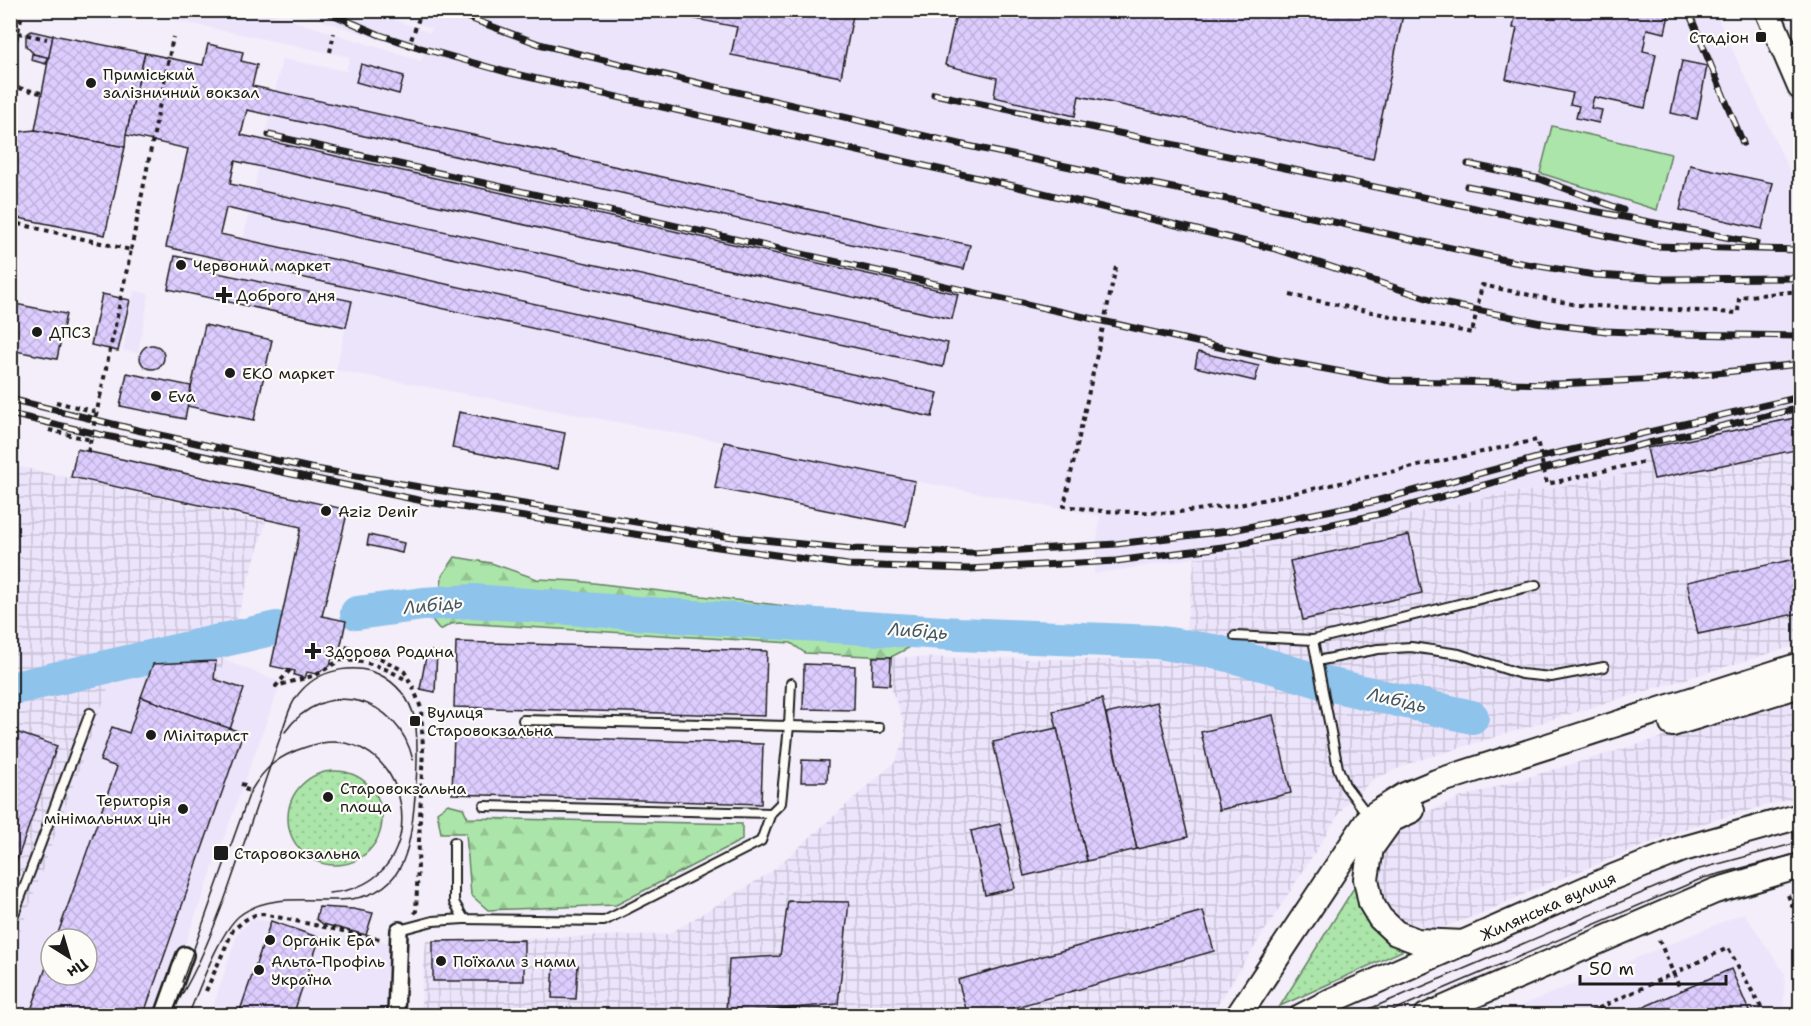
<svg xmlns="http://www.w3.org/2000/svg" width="1811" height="1026" font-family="'Shantell Sans',sans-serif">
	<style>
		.built { fill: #ece4fb; fill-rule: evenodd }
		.industrial { fill: url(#industrial-grid) }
		.grass { fill: url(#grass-dots); stroke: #648062; stroke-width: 1.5 }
		.forest { fill: url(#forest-firs); stroke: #648062; stroke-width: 1.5 }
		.garden { fill: #abe5a9; stroke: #648062; stroke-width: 1.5 }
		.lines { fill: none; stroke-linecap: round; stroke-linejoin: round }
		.river { stroke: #8ec3eb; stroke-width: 34 }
		.building { fill: url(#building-cross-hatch); stroke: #1c1c1c; stroke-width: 1.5 }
		.lane-casing { stroke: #1c1c1c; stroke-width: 12 }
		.street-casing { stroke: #1c1c1c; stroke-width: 20 }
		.primary-casing { stroke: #1c1c1c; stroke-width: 28 }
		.path { stroke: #1c1c1c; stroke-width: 4; stroke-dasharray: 4.5 4.5; stroke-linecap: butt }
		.lane { stroke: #fdfcf7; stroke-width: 8 }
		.street { stroke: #fdfcf7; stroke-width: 15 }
		.primary { stroke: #fdfcf7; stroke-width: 24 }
		.tram { stroke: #1c1c1c; stroke-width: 1.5 }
		.rail-casing { stroke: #1c1c1c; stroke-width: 7 }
		.rail { stroke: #fdfcf7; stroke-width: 4.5; stroke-dasharray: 14; stroke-linecap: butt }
		.path-bridge { stroke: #1c1c1c; stroke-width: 4; stroke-dasharray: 4.5 4.5; stroke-linecap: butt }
		.poi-dot { fill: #1c1c1c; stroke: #fdfcf7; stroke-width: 2 }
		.labels { text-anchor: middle; stroke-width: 4.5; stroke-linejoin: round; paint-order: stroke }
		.poi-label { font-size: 16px; fill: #1c1c1c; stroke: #fdfcf7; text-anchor: start }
		.street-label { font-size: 16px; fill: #1c1c1c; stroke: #fdfcf7 }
		.water-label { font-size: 18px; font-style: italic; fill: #445664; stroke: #fdfcf7 }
	</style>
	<defs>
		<pattern id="industrial-grid" width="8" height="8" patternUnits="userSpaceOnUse" patternTransform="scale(1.5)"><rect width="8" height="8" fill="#ece4fb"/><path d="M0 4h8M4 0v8" fill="none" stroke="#cac3d7"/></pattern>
		<pattern id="grass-dots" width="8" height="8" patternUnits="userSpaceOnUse" patternTransform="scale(1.5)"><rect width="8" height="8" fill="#abe5a9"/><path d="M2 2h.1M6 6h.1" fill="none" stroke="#93c491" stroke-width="1.8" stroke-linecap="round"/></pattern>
		<pattern id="forest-firs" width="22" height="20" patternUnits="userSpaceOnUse" patternTransform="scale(1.5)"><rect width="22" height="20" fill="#abe5a9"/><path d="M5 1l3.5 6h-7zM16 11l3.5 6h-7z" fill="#93c491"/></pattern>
		<pattern id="building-cross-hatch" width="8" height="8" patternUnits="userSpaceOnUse" patternTransform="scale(1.5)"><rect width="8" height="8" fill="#ddcdff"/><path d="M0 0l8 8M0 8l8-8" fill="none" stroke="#bdafda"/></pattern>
	</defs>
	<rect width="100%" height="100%" fill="#f3eef9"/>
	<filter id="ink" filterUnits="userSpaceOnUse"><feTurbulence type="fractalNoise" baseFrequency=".0167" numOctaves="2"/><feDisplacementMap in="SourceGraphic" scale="12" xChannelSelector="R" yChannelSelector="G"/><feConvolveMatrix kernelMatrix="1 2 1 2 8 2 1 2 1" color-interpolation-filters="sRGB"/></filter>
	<g filter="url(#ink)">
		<g class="built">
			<path d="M130,11H262L421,61L424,54L294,11H371L430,33L432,29L388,11H1714L1794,180L1796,254L1800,253V417L1642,449L1644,470L1548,489L1505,493L1268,546L1094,574L1100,516L915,481L724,442L336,370L352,301L235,277L282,59L346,71L350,57Z"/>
			<path d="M134,291L149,294L138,353L123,350Z"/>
			<path d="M224,660L281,682L159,1015H11L10,957L116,667L211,702ZM51,939H87V975H51Z"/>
			<path d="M1744,913L1785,974L1783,1015L1497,1016Z"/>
			<path d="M254,919L390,943L389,1015L210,1016L238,932Z"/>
		</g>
		<g class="industrial">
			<path d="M1800,417V644L1413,762L1374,779L1345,805L1211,1015L420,1016L426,941L669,934L771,872L895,762L906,735L902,717L890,685L891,657L1182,661L1195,558L1268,546L1505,493L1548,489L1644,470L1642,449Z"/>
			<path d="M11,465L266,522L211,703L116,667L11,957Z"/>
			<path d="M1800,696V796L1690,827L1540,887L1482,913L1439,929L1405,923L1387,907L1374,881L1380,844L1402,823L1462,797Z"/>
		</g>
		<g class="grass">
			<circle cx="335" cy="818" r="47"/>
			<path d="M1357,883L1386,940L1404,950L1280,1006Z"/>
		</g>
		<g class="forest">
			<path d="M455,557L491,563L537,579L577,581L811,609L835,617H871L904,620L925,626L924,640L891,657L805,653L791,643L460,623L451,624L440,630L433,621L440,599L442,576Z"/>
			<path d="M448,804L463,808L468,818L742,824V840L616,905L488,910L471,895L466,833H441L437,812Z"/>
		</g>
		<path class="garden" d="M1552,126L1671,154L1657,210L1540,173Z"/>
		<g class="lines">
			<g class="river">
				<path d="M357,613L423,604L473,601L678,616L959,634L1156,642L1214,651L1273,667L1332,685L1472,717"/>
				<path d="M10,689L276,628"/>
			</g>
		</g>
		<g class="building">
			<path d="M651,10H854L841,77L731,55L737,27Z"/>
			<path d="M957,10H1404L1373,159L1079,96L1075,116L994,97L997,78L945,65Z"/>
			<path d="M1516,10H1670L1665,33L1647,29L1643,51L1656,54L1645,108L1594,97L1591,108L1602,110L1599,123L1576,118L1579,106L1570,104L1573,93L1506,79L1517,28H1513Z"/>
			<path d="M31,31L53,36L49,58L34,54L26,46V35Z"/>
			<path d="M53,35L145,53L126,135L125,147L35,130Z"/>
			<path d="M208,44L243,52L241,61L257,65L252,86L970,245L964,269L247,110L241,135L958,294L952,319L235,161L230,184L948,343L943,367L226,208L220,234L938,393L932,417L166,247L188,149L126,135L145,53L203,65Z"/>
			<path d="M32,54L47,57L46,64L31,60Z"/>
			<path d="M1682,61L1707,66L1697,119L1671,113Z"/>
			<path d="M361,64L404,76L399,94L356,82Z"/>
			<path d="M35,130L125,147L105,235L18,218L10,215V133Z"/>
			<path d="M1690,165L1773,183L1762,229L1680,210Z"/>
			<path d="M175,256L205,262L203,270L352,301L346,327L168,289Z"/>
			<path d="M102,294L130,300L118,351L91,345Z"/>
			<path d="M10,303L66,314L57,359L10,350Z"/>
			<path d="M205,325L272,340L254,420L187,406Z"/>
			<circle cx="152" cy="357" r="12"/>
			<path d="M1198,352L1259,366L1255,381L1195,367Z"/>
			<path d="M127,373L191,386L185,419L120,406Z"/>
			<path d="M459,412L565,433L558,469L452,448Z"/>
			<path d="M1800,417V449L1654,479L1647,448Z"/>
			<path d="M724,442L915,481L906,526L715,488Z"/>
			<path d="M77,449L348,510L322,616L346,621L338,659L332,658L330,665L317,674L307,672L305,678L294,675L295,671L271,666L301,527L71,477Z"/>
			<path d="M369,535L404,543L402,553L367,545Z"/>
			<path d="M1409,535L1422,593L1303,620L1290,561Z"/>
			<path d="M1800,558V613L1698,634L1687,582Z"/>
			<path d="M456,642L767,651L765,716L454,707Z"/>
			<path d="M427,651L437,652L435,692L420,689Z"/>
			<path d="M873,657H891L890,685L872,684Z"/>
			<path d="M216,661L214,679L244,689L230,729L141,697L153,664Z"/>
			<path d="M804,664L855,666L854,710L803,709Z"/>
			<path d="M141,697L243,733L143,1016H29L51,953V975H87V939H56L117,767L100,761L112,727L129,733Z"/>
			<path d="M1102,699L1137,849L1087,861L1053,711Z"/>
			<path d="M1157,702L1188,837L1137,849L1106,714Z"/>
			<path d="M1273,715L1291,793L1219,810L1201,732Z"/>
			<path d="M1057,728L1087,861L1024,876L993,742Z"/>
			<path d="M10,730L57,746L15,866L10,865Z"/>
			<path d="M454,734L763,744L761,804L452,794Z"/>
			<path d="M802,760L828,761L827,782H801Z"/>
			<path d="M1000,824L1015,888L985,895L971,831Z"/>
			<path d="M788,901L849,902L838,1004L726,1014L729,959L780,956Z"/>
			<path d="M319,907L353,909L373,913L366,935L323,924L316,919Z"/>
			<path d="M1203,911L1214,951L984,1016H968L958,980Z"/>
			<path d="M271,921L320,938L300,994L293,1016H238Z"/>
			<path d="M524,940V981H433V941Z"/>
			<path d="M554,963L578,965L576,999L552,998Z"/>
			<path d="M1731,969L1749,1011L1739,1016H1623Z"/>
			<path d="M331,1010L373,1011V1016H331Z"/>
		</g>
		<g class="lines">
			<g class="lane-casing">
				<g id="lane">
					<path d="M1235,636L1313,640L1536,585"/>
					<path d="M1313,640L1338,768L1345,785L1367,814"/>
					<path d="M1317,661L1378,649L1411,647L1459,654L1521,674L1551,677L1604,667"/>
					<path d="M523,720L879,728"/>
					<path d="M484,806L771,813"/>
					<path d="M454,842V902L464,919L604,921L761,841L771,813L781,803L789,726L791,683"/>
					<path d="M10,925L90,713"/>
					<path d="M399,930L433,921L464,919"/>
				</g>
			</g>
			<g class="street-casing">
				<g id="street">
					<path d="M163,1016L185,955"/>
					<path d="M396,1016L399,930"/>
				</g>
			</g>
			<g class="primary-casing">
				<g id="primary">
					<path d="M1767,10L1800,87"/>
					<path d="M1672,724L1800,685"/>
					<path d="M1412,810L1391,820L1371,848L1366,879L1371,903L1380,918L1396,933L1417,941L1465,943"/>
					<path d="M1238,1016L1370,817L1405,795L1436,782L1800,665"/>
					<path d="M1302,1016L1333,1000L1613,877L1683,849L1800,816"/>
					<path d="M1426,1016L1715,891L1800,866"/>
				</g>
			</g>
			<g class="path">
				<path d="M18,33L47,39"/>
				<path d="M408,48L422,10"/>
				<path d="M330,52L334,33"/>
				<path d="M10,66L23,10"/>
				<path d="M10,86L41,93"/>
				<path d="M136,94L160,99"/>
				<path d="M10,222L131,250L100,397"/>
				<path d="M131,250L173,37"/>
				<path d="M1116,267L1064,506L1102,511L1170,513L1239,505L1537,440L1547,484L1643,462"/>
				<path d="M1290,295L1472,333L1482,285L1577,305L1738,313L1739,297L1800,291"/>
				<path d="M56,402L97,412"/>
				<path d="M49,430L91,440"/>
				<path d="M340,660C370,661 384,667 410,682"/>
				<path d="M290,670L276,686L316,675L340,660L343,646L380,658L404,671L413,687L421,708L423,748L416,911L414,914"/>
				<path d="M241,784L248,786L245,794"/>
				<path d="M1788,895L1800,926"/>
				<path d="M1659,940L1681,991"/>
				<path d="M206,991L233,930L245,920L255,915L263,914L380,939L382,938"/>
				<path d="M1594,1010L1597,1016"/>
				<path d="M1582,1016L1728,948L1762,1009L1756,1016"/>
			</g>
			<use href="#lane" class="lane"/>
			<use href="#street" class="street"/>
			<use href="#primary" class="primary"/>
			<g class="tram">
				<path d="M285,732C324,677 398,695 413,760"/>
				<path d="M182,982L250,792C265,767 278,756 306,747C410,711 446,884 329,893"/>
				<path d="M171,1016C178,1000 188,985 195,970C206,948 215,924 224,901C243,848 260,794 279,741C285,724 289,703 302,690C322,668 359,662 384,677C402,688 414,706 416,727C418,750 417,774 415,797C410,850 405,898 339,900C306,901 266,894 239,916C219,933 199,990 188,1016"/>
				<path d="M1353,1016L1696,870L1800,842"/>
				<path d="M1380,1016L1703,878L1800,853"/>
			</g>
			<g class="rail-casing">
				<g id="rail">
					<path d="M323,10L380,35L421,48L506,72L1014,186L1276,249L1442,303L1547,324L1606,331L1678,334L1800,336"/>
					<path d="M448,10L539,44L677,78L968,146L1275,209L1514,262L1595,275L1665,279L1800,278"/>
					<path d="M1688,10L1743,143"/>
					<path d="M934,94L1655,246L1800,250"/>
					<path d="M269,135L1277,360L1391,381L1557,384L1659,379L1800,364"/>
					<path d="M1468,164L1540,179L1623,210"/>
					<path d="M1467,186L1756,243"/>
					<path d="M10,399L137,430L310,468L431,489L723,536L852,549L973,553L1116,544L1228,531L1372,502L1541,457L1800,397"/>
					<path d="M10,414L106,436L428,502L718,547L848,565L969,569L1116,561L1230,546L1375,515L1543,469L1649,443L1800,408"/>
				</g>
			</g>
			<use href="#rail" class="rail"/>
			<path class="path-bridge" d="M88,452L100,397"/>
		</g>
	</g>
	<g class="poi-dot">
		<rect x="1755" y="31" width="12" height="12" rx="3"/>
		<circle cx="91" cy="83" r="6"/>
		<circle cx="181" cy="265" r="6"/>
		<path d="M221 286h6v6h6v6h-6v6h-6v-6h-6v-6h6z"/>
		<circle cx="37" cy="332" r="6"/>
		<circle cx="230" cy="373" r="6"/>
		<circle cx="156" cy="396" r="6"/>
		<circle cx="326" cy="511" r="6"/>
		<path d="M310 642h6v6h6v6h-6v6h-6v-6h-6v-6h6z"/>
		<rect x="409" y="715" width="12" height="12" rx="3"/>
		<circle cx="151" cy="735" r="6"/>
		<circle cx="328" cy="797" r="6"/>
		<circle cx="183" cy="809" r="6"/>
		<rect x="213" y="845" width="16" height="16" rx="3"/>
		<circle cx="270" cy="940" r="6"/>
		<circle cx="441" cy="961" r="6"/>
		<circle cx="259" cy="970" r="6"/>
	</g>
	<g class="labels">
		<g class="poi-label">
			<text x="1749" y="43" text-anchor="end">Стадіон</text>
			<text x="103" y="80">Приміський<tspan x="103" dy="18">залізничний вокзал</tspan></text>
			<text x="193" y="271">Червоний маркет</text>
			<text x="236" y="301">Доброго дня</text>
			<text x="49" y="338">ДПСЗ</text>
			<text x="242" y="379">ЕКО маркет</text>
			<text x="168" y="402">Eva</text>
			<text x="338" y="517">Aziz Denir</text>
			<text x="325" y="657">Здорова Родина</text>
			<text x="427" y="718">Вулиця<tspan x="427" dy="18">Старовокзальна</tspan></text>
			<text x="163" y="741">Мілітарист</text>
			<text x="340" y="794">Старовокзальна<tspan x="340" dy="18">площа</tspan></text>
			<text x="171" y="806" text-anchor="end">Територія<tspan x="171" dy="18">мінімальних цін</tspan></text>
			<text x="234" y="859">Старовокзальна</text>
			<text x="282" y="946">Органік Ера</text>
			<text x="271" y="967">Альта-Профіль<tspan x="271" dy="18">Україна</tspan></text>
			<text x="453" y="967">Поїхали з нами</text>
		</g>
		<g class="street-label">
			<text transform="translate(1548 906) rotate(-24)" y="6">Жилянська вулиця</text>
		</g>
		<g class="water-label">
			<text transform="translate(433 605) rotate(-6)" y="6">Либідь</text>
			<text transform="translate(918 631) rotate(4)" y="6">Либідь</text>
			<text transform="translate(1397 700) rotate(13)" y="6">Либідь</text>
		</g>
	</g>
	<rect width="1811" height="1026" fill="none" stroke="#fdfcf7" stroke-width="36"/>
	<rect x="18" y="18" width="1775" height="990" fill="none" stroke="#1c1c1c" stroke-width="2" filter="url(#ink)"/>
	<g transform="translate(69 957) rotate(143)"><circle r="28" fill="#fdfcf7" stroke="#a3a29f" stroke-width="1.5"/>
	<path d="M0-4.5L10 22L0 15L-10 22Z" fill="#1c1c1c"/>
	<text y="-9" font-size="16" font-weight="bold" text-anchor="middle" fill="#1c1c1c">Пн</text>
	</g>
	<path d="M1580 975v9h146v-9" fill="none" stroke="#1c1c1c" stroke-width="3"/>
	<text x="1589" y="975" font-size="18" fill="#1c1c1c" stroke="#fdfcf7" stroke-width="4.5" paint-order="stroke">50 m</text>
</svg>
